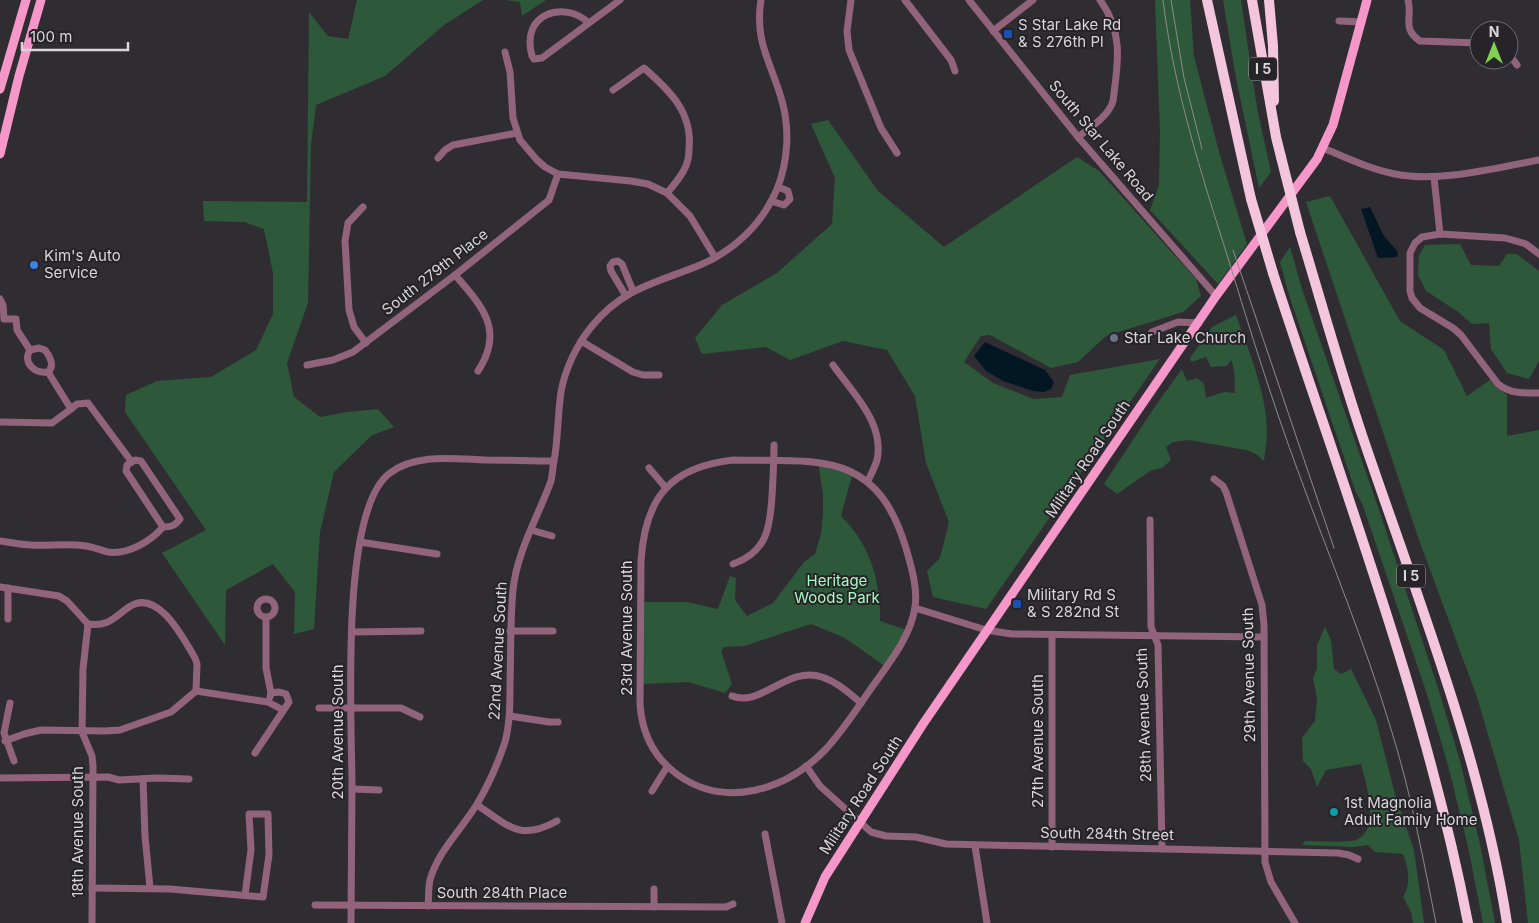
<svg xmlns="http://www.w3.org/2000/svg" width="1539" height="923" font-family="Inter,sans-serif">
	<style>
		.green { fill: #2e583a }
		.water { fill: #031623 }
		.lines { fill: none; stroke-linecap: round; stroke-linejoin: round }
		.minor { stroke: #92647c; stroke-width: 7 }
		.major { stroke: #f697c9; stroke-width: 9 }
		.highway { stroke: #f4c6dd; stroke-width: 10 }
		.tram { stroke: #8d8a8f; stroke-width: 1 }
		.highway-bridge { stroke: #f4c6dd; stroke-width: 10 }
		.transit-dot { fill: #1a4fb4; stroke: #262329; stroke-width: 2 }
		.shop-dot { fill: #3f7fe0; stroke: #262329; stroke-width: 2 }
		.worship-dot { fill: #6b7280; stroke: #262329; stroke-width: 2 }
		.culture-dot { fill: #0f9aa8; stroke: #262329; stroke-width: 2 }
		.labels { text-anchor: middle; stroke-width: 4; stroke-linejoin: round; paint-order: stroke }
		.shield { fill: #262329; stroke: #a3a0a5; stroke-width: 1 }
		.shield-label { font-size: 14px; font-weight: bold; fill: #d9d6da }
		.poi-label { font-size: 15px; fill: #d9d6da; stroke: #262329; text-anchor: start }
		.street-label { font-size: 15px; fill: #d9d6da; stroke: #262329 }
		.park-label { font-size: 15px; fill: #a4fbbb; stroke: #262329 }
	</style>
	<rect width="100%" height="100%" fill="#302d32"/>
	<g class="green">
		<path d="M357,0H483L444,25L385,76L316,105L311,145L308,303L287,363L294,397L320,417L347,412L378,409L394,427L372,435L334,472L320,532L314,629L294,634L295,592L273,564L226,590L225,645L162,553L206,530L125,412L126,395L157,381L211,377L256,350L273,314V273L264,229L244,222L204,221L203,201L307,202L309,12L328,36L348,39Z"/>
		<path d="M506,0H546L522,16L520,2Z"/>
		<path d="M1155,0H1190L1194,56L1219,152L1247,244L1218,284L1150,210L1159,185L1160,132Z"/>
		<path d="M1223,0H1241L1257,108L1271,172L1259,188L1236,78Z"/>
		<path d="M828,120L878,191L944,247L1077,157L1099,171L1196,279L1201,296L1183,312L1106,336L1078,362L1051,368L990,335L981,336L964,362L993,383L1034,399L1062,397L1070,375L1160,359L986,609L933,597L927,571L940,558L949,522L926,463L915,396L887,350L843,341L790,360L766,347L702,354L695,338L722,305L777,273L832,224L835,178L811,124Z"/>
		<path d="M1330,196L1400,321L1444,350L1467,396L1490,380L1497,388L1507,395V436L1539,430V923H1528L1519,840L1477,697L1418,537L1306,202Z"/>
		<path d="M1460,244L1471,265L1499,266L1507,254H1517L1539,271V361L1529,379L1507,373L1491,349L1489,323L1472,324L1457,311L1426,291L1418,275L1419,255L1425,245Z"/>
		<path d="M1290,247L1302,289L1378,507L1438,688L1460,761L1480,844L1495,923H1483L1468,847L1448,765L1426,691L1363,506L1355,490L1290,298L1280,262Z"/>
		<path d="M1236,315C1249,352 1266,391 1267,430C1267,440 1265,451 1264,461L1256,454L1246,450L1189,440L1173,442L1166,447L1171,460L1162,468L1150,471L1117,494L1104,484L1154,408L1182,369L1187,381L1197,378L1204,384L1206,398L1224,392L1235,393C1234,381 1236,372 1231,360L1227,366L1211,367L1206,357L1191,362L1190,358L1212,327Z"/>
		<path d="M818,462L853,472L841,516C870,544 881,581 880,621L907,630L886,667L845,638L811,624L744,646L724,647L721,651L732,684L725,693L688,682L640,684L641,602H687L718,609L730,576L736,578L735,600L747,616L773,603L804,562L815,554L821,534L823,513V494Z"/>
		<path d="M1325,627L1331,640L1334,669L1341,674L1351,669L1376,720L1395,794L1414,850L1424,923H1413L1411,912L1403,897C1411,884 1409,869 1403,854L1375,852L1368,845L1354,847L1302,845L1305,841C1315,841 1348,843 1356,840C1381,831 1366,783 1361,764L1326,770L1317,787L1311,769L1303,761L1302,738L1315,721L1317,698L1313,678L1317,668V645Z"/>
	</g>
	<g class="water">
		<path d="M1370,207L1384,236L1398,252L1397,257L1378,258L1361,209Z"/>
		<path d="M985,342L1045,370L1054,382L1051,389L1044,392L1033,391L1003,381L986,371L974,356Z"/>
	</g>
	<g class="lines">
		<g class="minor">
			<path d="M851,0L847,31L849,50L881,128L897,153"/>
			<path d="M905,0L951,60L955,71"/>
			<path d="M969,0L1078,137L1216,296"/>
			<path d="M1408,0C1413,17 1401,28 1420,41L1479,43"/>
			<path d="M1339,21L1362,22"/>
			<path d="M589,23C564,0 520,13 532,56L534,59L542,58L620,0"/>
			<path d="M993,31L1033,0"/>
			<path d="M505,52L510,72L513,118L520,140L537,160L545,167L558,174L631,181L648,184L667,193L690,216L715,257"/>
			<path d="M1509,54L1517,65"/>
			<path d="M613,90L644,68C669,90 693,112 689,149C689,155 688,162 685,168C681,177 674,185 667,193"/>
			<path d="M1078,137C1091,127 1108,117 1113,101C1118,63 1124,33 1100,0"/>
			<path d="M1323,148C1347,158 1370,169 1395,174C1439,183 1495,168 1539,160"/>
			<path d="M438,158L445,150L453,145L517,133"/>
			<path d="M1434,177L1440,234"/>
			<path d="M771,201L784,205L790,199L788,191L778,187"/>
			<path d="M363,207L348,223L345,241L349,310L354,327L366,343"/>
			<path d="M1539,254L1526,244L1505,238L1440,234L1422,237L1415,243L1410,253V291L1412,298L1420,308L1453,328L1461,335L1498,384C1510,394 1524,393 1539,393"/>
			<path d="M455,275C482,306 505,330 478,371"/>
			<path d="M626,296L611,271L610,266L613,262L618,261L622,264L633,291"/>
			<path d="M0,299L3,305L4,319H16L17,330L30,350"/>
			<path d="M1152,332L1178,322L1199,323"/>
			<path d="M581,341L633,372L643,375H659"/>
			<path d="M39,348L45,350C50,356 55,366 48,372C35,374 22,363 30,350Z"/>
			<path d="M307,365L333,360L353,352L455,275L549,200L558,174"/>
			<path d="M833,365C852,392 885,423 877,460C875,467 871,474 868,481"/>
			<path d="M48,372L71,409L77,404L88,403L131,461"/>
			<path d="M0,422L52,423L71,409"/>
			<path d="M135,460L141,461L180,519C175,526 171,527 163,527L126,471L127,465Z"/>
			<path d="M733,460C819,462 876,449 906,548C911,566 918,588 915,607C911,637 887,666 870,690C856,710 842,732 825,750C786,790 726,809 678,775C654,758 642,733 640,704L641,561C645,498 670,467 733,460Z"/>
			<path d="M649,468L666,488"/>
			<path d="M1214,479L1223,486L1226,492L1262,605L1264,625L1265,862L1271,882L1295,923"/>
			<path d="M1150,520L1151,627L1158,645L1162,849"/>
			<path d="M531,530L552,536"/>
			<path d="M0,541C10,542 21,545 31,545C49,546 68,543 86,546C93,547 101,550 108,552C128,555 151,541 163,527"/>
			<path d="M360,542L437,554"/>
			<path d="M733,564C767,552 770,528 772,496C773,479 774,462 774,445"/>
			<path d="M0,587L59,596L67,601L88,624C109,627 114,617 129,607C158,587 184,640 195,658L197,664L196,691"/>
			<path d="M8,588V619"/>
			<circle cx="266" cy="608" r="9"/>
			<path d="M915,608L986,630L1012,634L1264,637"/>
			<path d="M266,617V668L271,693L270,697"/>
			<path d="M88,624L83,669L82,732L92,756L93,766L92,923"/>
			<path d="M510,631H553"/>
			<path d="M352,632L421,631"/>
			<path d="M732,696C761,708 787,665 822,677C837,682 849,693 861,703"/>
			<path d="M10,703L4,733L14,761"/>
			<path d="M319,708H401L420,717"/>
			<path d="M510,716L549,722H558"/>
			<path d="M5,741L24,734L41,730L105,731L120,730L171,712L196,691L268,702L283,710"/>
			<path d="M255,753L289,702L286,694L279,692L271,693"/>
			<path d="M806,766L820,786L871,832L886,836L916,837L946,844L1338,853L1349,855L1358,859"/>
			<path d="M0,778L108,777L119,780L156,778L189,779"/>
			<path d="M143,779L145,836L150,888"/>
			<path d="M352,789L379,790"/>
			<path d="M652,791L667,767"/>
			<path d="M477,805C508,825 519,842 557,821"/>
			<path d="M765,834L782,923"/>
			<path d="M975,846L987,923"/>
			<path d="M1052,847V635"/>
			<path d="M92,888L170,889L263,897L269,855L268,814H249L251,850L245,895"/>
			<path d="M315,905L726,907L733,904"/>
			<path d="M428,906C429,897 428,888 430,880C438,851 462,829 477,804C489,784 498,763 505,742C510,723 510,704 510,684C511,653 510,621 513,590C517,551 538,517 551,481C553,472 553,463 555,455C558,434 558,413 561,392C565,369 577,344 592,326C624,287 657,283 700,265C734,251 763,223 777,189C788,162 790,129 782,101C772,64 754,42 761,0"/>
			<path d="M654,907V889"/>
			<path d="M351,923C351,877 352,832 352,786C352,723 339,510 390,473C416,453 455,459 486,460C509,460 531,461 554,461"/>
		</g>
		<g class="major">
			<path d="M0,89L26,0"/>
			<path d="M0,154L19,76L41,0"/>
			<path d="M805,923L825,877L923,724L1216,296L1317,159L1333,125L1367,0"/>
		</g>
		<g class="highway">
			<path d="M1207,0L1251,199"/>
			<path d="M1252,0L1276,137L1281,157"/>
			<path d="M1269,0L1273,46L1274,101"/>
			<path d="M1300,232C1321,301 1340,370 1363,438C1417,597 1481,757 1507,923"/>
			<path d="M1273,273C1343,488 1425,701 1468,923"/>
		</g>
		<g class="tram">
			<path d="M1163,0C1174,89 1201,173 1228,258C1250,330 1273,404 1299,474C1330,559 1365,643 1391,729C1411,793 1423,858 1436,923"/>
			<path d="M1171,0L1184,78L1202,149"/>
			<path d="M1233,250L1334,548"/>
		</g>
		<g class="highway-bridge">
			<path d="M1281,157L1300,232"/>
			<path d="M1251,199L1273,273"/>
		</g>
	</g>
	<g class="transit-dot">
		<rect x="1003" y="29" width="10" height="10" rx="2.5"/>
		<rect x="1012" y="599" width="10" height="10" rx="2.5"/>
	</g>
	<circle class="shop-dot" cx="34" cy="265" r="5"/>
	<circle class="worship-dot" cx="1114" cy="338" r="5"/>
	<circle class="culture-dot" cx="1334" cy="812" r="5"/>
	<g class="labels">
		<g class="shield">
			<rect x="1249" y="57.5" width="28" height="23" rx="4"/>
			<rect x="1397" y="564.5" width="28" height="23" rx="4"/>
		</g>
		<g class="shield-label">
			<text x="1263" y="74">I 5</text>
			<text x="1411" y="581">I 5</text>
		</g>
		<g class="poi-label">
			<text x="1018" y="30">S Star Lake Rd<tspan x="1018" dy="17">&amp; S 276th Pl</tspan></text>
			<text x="44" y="261">Kim's Auto<tspan x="44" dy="17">Service</tspan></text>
			<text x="1124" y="343">Star Lake Church</text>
			<text x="1027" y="600">Military Rd S<tspan x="1027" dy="17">&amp; S 282nd St</tspan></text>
			<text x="1344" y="808">1st Magnolia<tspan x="1344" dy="17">Adult Family Home</tspan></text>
		</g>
		<g class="street-label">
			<text transform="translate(1101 141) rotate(50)" y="5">South Star Lake Road</text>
			<text transform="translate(435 272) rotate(-38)" y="5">South 279th Place</text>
			<text transform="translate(1088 459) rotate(-56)" y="5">Military Road South</text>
			<text transform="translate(627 628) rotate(-90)" y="5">23rd Avenue South</text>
			<text transform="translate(498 651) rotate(-87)" y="5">22nd Avenue South</text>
			<text transform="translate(1249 675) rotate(-91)" y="5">29th Avenue South</text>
			<text transform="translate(1144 715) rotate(-92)" y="5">28th Avenue South</text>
			<text transform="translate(338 732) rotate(-90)" y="5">20th Avenue South</text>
			<text transform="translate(1038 741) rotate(-90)" y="5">27th Avenue South</text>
			<text transform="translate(861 795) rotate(-57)" y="5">Military Road South</text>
			<text transform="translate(78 832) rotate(-90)" y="5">18th Avenue South</text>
			<text transform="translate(1107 834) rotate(1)" y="5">South 284th Street</text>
			<text x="502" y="898">South 284th Place</text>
		</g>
		<g class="park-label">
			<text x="837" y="586">Heritage<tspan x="837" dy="17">Woods Park</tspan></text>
		</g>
	</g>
	<g transform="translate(1494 45)"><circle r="24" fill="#262329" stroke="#6e6b70"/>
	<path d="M0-4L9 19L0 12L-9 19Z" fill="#82d050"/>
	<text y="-8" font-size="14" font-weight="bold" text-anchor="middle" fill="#d9d6da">N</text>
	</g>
	<path d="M22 42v8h106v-8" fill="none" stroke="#d9d6da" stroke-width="2.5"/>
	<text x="30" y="42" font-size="15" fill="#d9d6da" stroke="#262329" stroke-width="4" paint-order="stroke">100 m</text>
</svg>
